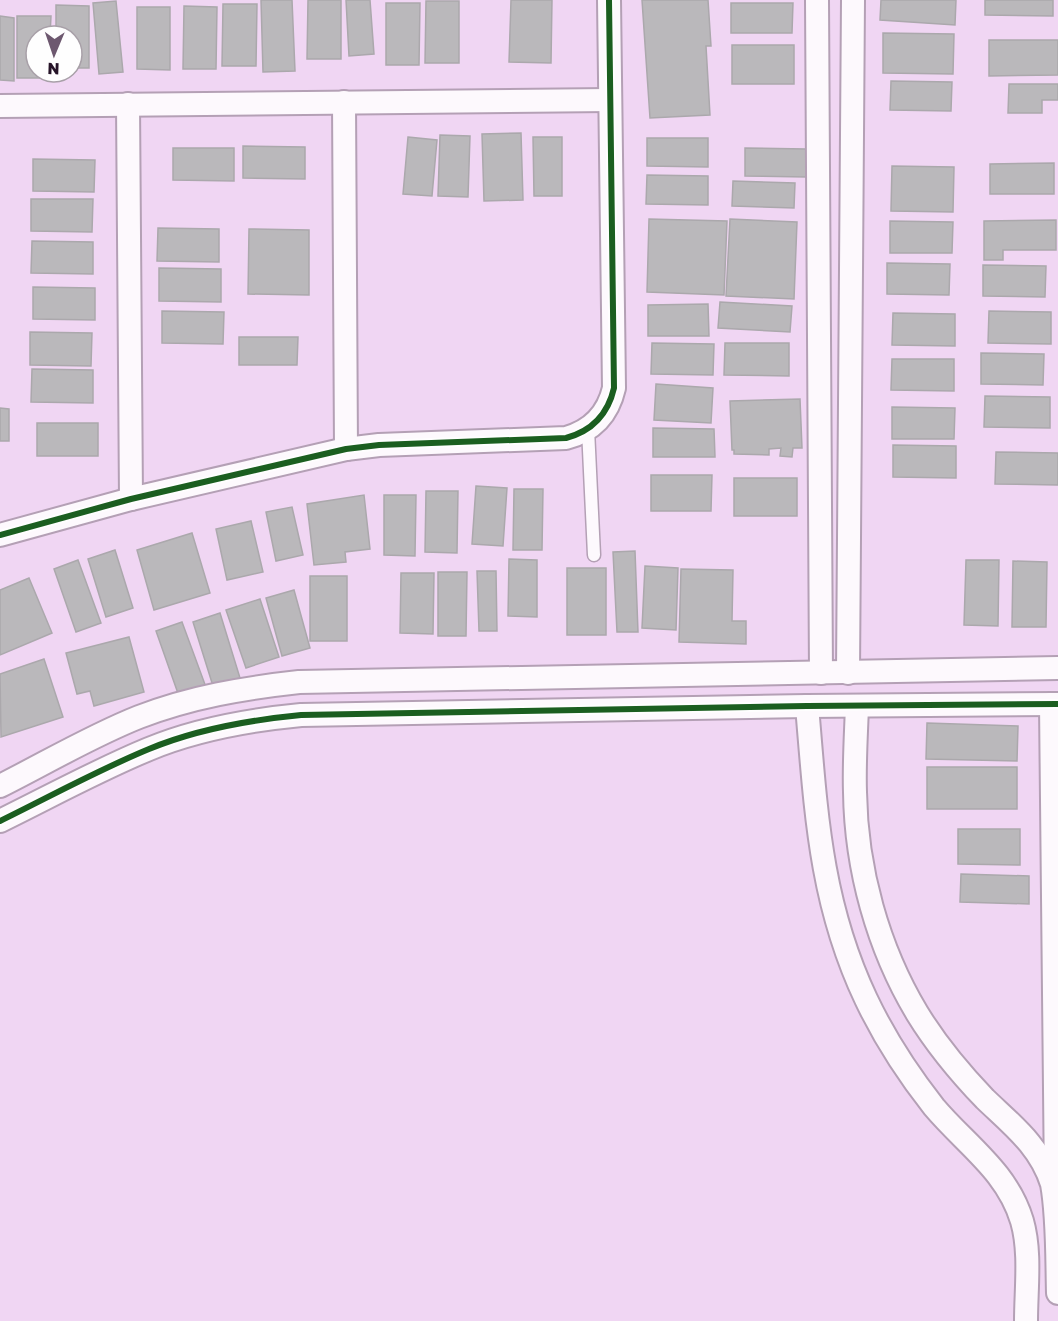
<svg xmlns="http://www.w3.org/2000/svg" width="1058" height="1321" font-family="'Golos Text',sans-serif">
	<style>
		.building { fill: #bab8bb; stroke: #aba8ac; stroke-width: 1.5 }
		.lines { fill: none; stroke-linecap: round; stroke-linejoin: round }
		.service-casing { stroke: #b4a0b5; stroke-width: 15 }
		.minor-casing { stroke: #b4a0b5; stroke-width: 26 }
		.service { stroke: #fdf9fd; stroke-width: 12 }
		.minor { stroke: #fdf9fd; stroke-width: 22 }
		.cycleway-casing { stroke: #fefefe; stroke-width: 10 }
		.cycleway { stroke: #1b5e20; stroke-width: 6 }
	</style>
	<rect width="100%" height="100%" fill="#f0d6f3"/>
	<g class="building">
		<path d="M261,0H292L295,71L263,72Z"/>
		<path d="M308,0H341V59H307Z"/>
		<path d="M346,0H370L374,54L349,56Z"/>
		<path d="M511,0H552L551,63L509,62Z"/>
		<path d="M642,0H708L711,46H706L710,115L650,118Z"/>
		<path d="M881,0H956L955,25L880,20Z"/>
		<path d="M985,0H1053V16L985,15Z"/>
		<path d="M116,1L123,72L99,74L93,3Z"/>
		<path d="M426,1H459V63H425Z"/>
		<path d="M386,3H420L419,65H386Z"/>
		<path d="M731,3H793L792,33H731Z"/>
		<path d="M223,4H257L256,66H222Z"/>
		<path d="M56,5L89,6V68H72V36H56Z"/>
		<path d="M184,6L217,7L216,69H183Z"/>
		<path d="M137,7H170V70L137,69Z"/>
		<path d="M0,16L14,18V81L0,80Z"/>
		<path d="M17,16H51L50,36H36V72H50V78H17Z"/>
		<path d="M883,33L954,34L953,74L883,73Z"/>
		<path d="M989,40H1058V75L989,76Z"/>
		<rect x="732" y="45" width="62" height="39"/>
		<path d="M891,81L952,82L951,111L890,110Z"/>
		<path d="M1009,84H1058V100H1042V113H1008Z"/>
		<path d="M521,133L523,200L484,201L482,134Z"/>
		<path d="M440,135L470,136L468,197L438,196Z"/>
		<path d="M408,137L437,140L432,196L403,194Z"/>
		<path d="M533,137H562V196H534Z"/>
		<path d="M647,138H708V167L647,166Z"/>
		<path d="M243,146L305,147V179L243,178Z"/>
		<path d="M173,148H234V181L173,180Z"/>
		<path d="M745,148L806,149V177L745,176Z"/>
		<path d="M33,159L95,160L94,192L33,191Z"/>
		<path d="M1054,163V194H990V164Z"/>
		<path d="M892,166L954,167L953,212L891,211Z"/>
		<path d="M647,175L708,176V205L646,204Z"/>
		<path d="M733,181L795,183L794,208L732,206Z"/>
		<path d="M31,199H93L92,232L31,231Z"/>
		<path d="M649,219L727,221L724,295L647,292Z"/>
		<path d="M730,219L797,222L794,299L726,296Z"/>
		<path d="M1056,220V250H1003V260H984V221Z"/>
		<path d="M890,221L953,222L952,253H890Z"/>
		<path d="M158,228L219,229V262L157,261Z"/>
		<path d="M249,229L309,230V295L248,294Z"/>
		<path d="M32,241L93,242V274L31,273Z"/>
		<path d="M887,263L950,264L949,295L887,294Z"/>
		<path d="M983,265L1046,266L1045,297L983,296Z"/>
		<path d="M159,268L221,269V302L159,301Z"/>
		<path d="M33,287L95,288V320L33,319Z"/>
		<path d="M720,302L792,306L790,332L718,328Z"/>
		<path d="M708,304L709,336H648V305Z"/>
		<path d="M162,311L224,312L223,344L162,343Z"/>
		<path d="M989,311L1051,312V344L988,343Z"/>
		<path d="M893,313L955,314V346L892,345Z"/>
		<path d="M30,332L92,333L91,366L30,365Z"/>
		<path d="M239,337H298L297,365H239Z"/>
		<path d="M652,343L714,344L713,375L651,374Z"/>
		<path d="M725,343H789V376L724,375Z"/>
		<path d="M981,353L1044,354L1043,385L981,384Z"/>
		<path d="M892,359H954V391L891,390Z"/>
		<path d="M32,369L93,370V403L31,402Z"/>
		<path d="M656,384L713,388L711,423L654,420Z"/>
		<path d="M985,396L1050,397V428L984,427Z"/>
		<path d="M800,399L802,448H793L792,457L780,456L781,448L769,449V455L734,454V450H732L730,401Z"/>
		<path d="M892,407L955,408L954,439H892Z"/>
		<path d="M0,408L9,409V441H0Z"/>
		<rect x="37" y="423" width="61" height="33"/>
		<path d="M653,428L714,429L715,457H653Z"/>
		<path d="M893,445L956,446V478L893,477Z"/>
		<path d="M996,452L1058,453V485L995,484Z"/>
		<path d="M651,475H712L711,511H651Z"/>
		<rect x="734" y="478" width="63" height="38"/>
		<path d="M476,486L507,488L503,546L472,544Z"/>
		<path d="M514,489H543L542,550H513Z"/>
		<path d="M426,491H458L457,553L425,552Z"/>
		<path d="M364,495L370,549L345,552L346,562L314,565L307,504Z"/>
		<path d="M384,495H416L415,556L384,555Z"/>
		<path d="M292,507L303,555L276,561L266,512Z"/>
		<path d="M251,521L263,572L227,580L216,529Z"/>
		<path d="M192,533L210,593L154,610L137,550Z"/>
		<path d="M115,550L133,608L106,617L88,559Z"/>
		<path d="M635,551L638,632H617L613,552Z"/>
		<path d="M509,559L537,560V617L508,616Z"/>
		<path d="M78,560L101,623L76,632L54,569Z"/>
		<path d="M966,560H999L998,626L964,625Z"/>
		<path d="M1013,561L1047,562L1046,627H1012Z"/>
		<path d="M645,566L678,568L676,630L642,628Z"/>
		<rect x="567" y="568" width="39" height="67"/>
		<path d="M681,569L733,570L732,621H746V644L679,642Z"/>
		<path d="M477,571H496L497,631H479Z"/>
		<path d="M438,572H467L466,636H438Z"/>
		<path d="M401,573H434L433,634L400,633Z"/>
		<rect x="310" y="576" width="37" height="65"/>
		<path d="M29,578L52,633L0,655V590Z"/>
		<path d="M294,590L310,648L282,656L266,598Z"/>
		<path d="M260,599L279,657L246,668L226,610Z"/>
		<path d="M220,613L240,678L213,686L193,622Z"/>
		<path d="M182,622L207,690L180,699L156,631Z"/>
		<path d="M129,637L144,692L94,706L90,691L77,694L66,653Z"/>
		<path d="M44,659L63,717L1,737L0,674Z"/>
		<path d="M927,723L1018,726L1017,761L926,759Z"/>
		<rect x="927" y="767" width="90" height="42"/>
		<path d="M958,829H1020V865L958,864Z"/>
		<path d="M961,874L1029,876V904L960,902Z"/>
	</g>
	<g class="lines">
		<g class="service-casing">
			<path id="service" d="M588,429L594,555"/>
		</g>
		<g class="minor-casing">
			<g id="minor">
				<path d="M817,0L821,673"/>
				<path d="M344,102L346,449"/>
				<path d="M128,104L131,499"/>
				<path d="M0,106L610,100"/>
				<path d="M0,535L131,499L346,449L379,445L566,438C592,431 608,414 614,388L609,0"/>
				<path d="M848,673L853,0"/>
				<path d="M1051,704L1056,1185"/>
				<path d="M807,706C816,811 820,902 866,999C884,1037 908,1074 934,1107C966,1145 1007,1171 1022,1221C1031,1252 1026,1289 1026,1321"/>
				<path d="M857,706C856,735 854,764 855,792C856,869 878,948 917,1013C936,1044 960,1073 985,1099C1012,1125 1040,1146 1052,1184C1058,1217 1057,1257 1058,1293"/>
				<path d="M0,786C46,763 91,736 139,717C191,697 244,688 299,682L1058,668"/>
				<path d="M0,821C49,797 98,770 149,749C197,729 249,720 301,715L807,706L1058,704"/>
			</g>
		</g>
		<use href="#service" class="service"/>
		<use href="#minor" class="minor"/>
		<g class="cycleway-casing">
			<g id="cycleway">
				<path d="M0,535L131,499L346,449L379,445L566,438C592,431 608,414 614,388L609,0"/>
				<path d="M0,821C49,797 98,770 149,749C197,729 249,720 301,715L807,706L1058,704"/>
			</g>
		</g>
		<use href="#cycleway" class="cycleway"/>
	</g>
	<g transform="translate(54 54) rotate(182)"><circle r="28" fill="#fefefe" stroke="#a8a0a8" stroke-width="1.5"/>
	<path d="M0-4.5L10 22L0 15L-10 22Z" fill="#6d586f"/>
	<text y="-9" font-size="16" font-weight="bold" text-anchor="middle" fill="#261428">N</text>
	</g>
</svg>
